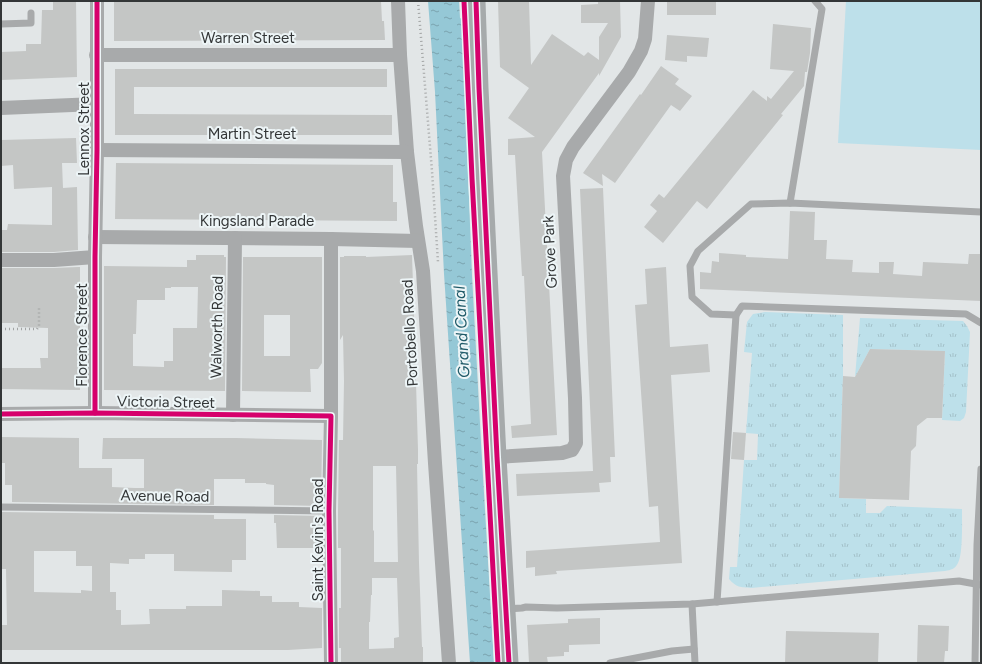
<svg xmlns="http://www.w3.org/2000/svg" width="982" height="664" font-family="Figtree,sans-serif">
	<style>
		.grass { fill: url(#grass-tufts) }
		.garden { fill: #bde0ea }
		.water { fill: url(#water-ripples) }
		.building { fill: #c4c6c5; fill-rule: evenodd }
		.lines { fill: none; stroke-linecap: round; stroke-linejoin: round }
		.path { stroke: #a2a4a4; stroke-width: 2.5; stroke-dasharray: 1 3; stroke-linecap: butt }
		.lane { stroke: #a8aaab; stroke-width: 7 }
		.street { stroke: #a8aaab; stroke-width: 14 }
		.secondary { stroke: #a6aaab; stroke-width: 19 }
		.cycleway-casing { stroke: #edf5f7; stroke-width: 8 }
		.cycleway { stroke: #d6006c; stroke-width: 5 }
		.labels { text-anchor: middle; stroke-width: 4; stroke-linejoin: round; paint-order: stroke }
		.street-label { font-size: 15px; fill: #333637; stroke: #edf5f7 }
		.water-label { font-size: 16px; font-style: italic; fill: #1f5a68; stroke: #edf5f7 }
	</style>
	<defs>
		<pattern id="grass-tufts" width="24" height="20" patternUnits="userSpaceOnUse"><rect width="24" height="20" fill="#bde0ea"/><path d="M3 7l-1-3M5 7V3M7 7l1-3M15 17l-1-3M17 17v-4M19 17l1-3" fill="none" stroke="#a3c1c9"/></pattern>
		<pattern id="water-ripples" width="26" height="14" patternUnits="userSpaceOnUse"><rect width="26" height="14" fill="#95c8d6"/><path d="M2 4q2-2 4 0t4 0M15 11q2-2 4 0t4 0" fill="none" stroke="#7aa3ae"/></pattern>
	</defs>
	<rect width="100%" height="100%" fill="#e2e6e7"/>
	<g class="grass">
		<path d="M765,312L843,315V376L839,498L866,499V513H880L887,506L962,509C962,519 963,556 958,563C955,569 951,570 945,571L751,588C740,587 737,588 729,579L730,567H737L744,460H757L758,434L746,433L752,353L744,352L747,322L753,314Z"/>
		<path d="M860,318L963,321L967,326L970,332L966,412L964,418L960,421L942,420L945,351L870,349L855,377Z"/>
	</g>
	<path class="garden" d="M846,1H981V150L838,143Z"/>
	<path class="water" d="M428,1H459L460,18L462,19L472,275L481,442L494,663H470L444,274L435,92Z"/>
	<g class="building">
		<path d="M53,1H76L77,77L1,80V52L26,51V44H41L42,10H53Z"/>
		<path d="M114,1H381L382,21H384L385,40L114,41Z"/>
		<path d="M498,1H529L531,65L552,34L584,56L588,52L599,60V37L608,23H581V5L598,4V1H620L621,37L599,76V73L542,152L557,435L512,438L511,426L531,424L524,276H522L515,155H508V139L535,137L508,118L529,88L500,67Z"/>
		<rect x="667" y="1" width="49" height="14"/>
		<path d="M773,24L811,28L810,53L807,72H805L804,86L781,114L783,115L707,209L697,201L663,243L644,227L657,211L650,205L659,194L664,198L753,90L767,101V96L771,99L794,71L770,69Z"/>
		<path d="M667,35L709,38L707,57L687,56V62L665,60Z"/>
		<path d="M661,66L679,79L675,84L692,96L680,111L671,105L615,183L602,174L603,186L583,173L640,94L641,95Z"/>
		<path d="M115,69H387V87H134V114L392,115V135H115Z"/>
		<path d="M76,138L77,163H62L63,188L77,187L78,250L54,252H1V230H7L8,224L52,225V187L14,189L13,165L1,166V140Z"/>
		<path d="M116,163L393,165V202H397V221L115,219Z"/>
		<path d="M603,188L615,457H610L611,482L599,483L600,492L517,496L516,474L593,471L580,189Z"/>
		<path d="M790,211L815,212L814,240H827L826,259L853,260L852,272L879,273V262H894L893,274L922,276L923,262L968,264L969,254H981V301L700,289V272L711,273L712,261L719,262V253L746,255V257L788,259Z"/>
		<path d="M196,255H224V257H226L225,391L104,390V266L187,267V260H196ZM171,287H198L197,328H173V361H164V367L133,366V334H136L137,300H165V288H171Z"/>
		<path d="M412,255L414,315L418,450V464H417L419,563L422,647H423V663H341V648H339V608H341V548H338V511L339,440H343L344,381L343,335L340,340V257H344V256H366V257ZM373,466H396L398,562H374V531L373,530ZM372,578H397L399,637L394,638V648L369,649V622H370L371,595H372Z"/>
		<path d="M243,257H322V363L318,369H310L311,392L242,391ZM264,315H290V356H264Z"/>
		<path d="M78,267H80V390L1,389V368H41L40,358H48V328L18,327V323H1V268H54Z"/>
		<path d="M666,267L670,347L708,344L710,372L671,375L682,563L556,571L557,574L535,576V567L526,568V551L660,542L658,506L649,507L635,305L647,304L645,269Z"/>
		<path d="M870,349L945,351L942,418H927L917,426L916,446L911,451L909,500L839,498L843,376L855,377Z"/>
		<path d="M733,432L746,433L744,460L731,459Z"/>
		<path d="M1,437L79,438V468H112V487L135,488H144V459H102L103,438H236L322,440L321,506L274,505V485L266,484V483H245V479H214V505L12,502V485H5V463H1Z"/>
		<path d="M1,512L214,515V519H246V560H232V572L174,571V554H145V559H129V564L110,563V592H116V610H121V625L150,624L149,609H186V606H222V590L260,591V596H272V602H299V607L322,608V648L288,650H1V625H7L6,569H1ZM34,551H76V566H92V591L81,590V593L34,592Z"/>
		<path d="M274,515L321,516V548H277L276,523H274Z"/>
		<path d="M600,618V644L569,645V652H564V656L547,657L548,663H529L527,625L568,623V619Z"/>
		<path d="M918,625L949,626L948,651H945L944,663H917Z"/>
		<path d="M786,631L879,633L878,663H785Z"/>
	</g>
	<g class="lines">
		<g class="path">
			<path d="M418,1L432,171L438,262"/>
			<path d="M1,329H37L39,326V307"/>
		</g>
		<g class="lane">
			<path d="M1,24L31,23V13"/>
			<path d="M790,203L822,9L815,1"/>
			<path d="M736,315L711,314L692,297L690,266L698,251L751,204L790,203L981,212"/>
			<path d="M1,507L329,511"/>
			<path d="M717,602L736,315L742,306L966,314L981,323"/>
			<path d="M692,604L695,663"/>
			<path d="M506,609L522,608L526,607L557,608L692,604L959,581L981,585"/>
			<path d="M610,663L672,651L694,649"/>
			<path d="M975,663L977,545L981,469"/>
		</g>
		<g class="street">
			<path d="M398,1L400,55L407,152L416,226L423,271L435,463L449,663"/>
			<path d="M96,55H400"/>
			<path d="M1,108L96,104"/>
			<path d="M97,150L407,152"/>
			<path d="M95,237L331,239L418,241"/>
			<path d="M331,239V416L329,511L331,663"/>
			<path d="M1,260H54L95,257"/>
			<path d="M95,413V257L97,150V1"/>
			<path d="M1,414L95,413L331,416"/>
			<path d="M233,415L235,238"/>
			<path d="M497,457L562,453L572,450L576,443L575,398L563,176L566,160L573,147L629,72L641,51L645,39L648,1"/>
		</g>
		<path class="secondary" d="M476,1L479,88L497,457L509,663"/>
		<g class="cycleway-casing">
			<g id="cycleway">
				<path d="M464,1L472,178L498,663"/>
				<path d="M476,1L479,88L497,457L509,663"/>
				<path d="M95,413V257L97,150V1"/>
				<path d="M1,414L95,413L331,416L329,511L331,663"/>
			</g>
		</g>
		<use href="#cycleway" class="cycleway"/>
	</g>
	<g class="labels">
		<g class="street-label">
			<text x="248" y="43">Warren Street</text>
			<text transform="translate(84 129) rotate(-90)" y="5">Lennox Street</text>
			<text x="252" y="139">Martin Street</text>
			<text x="257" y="226">Kingsland Parade</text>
			<text transform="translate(550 252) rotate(-93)" y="5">Grove Park</text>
			<text transform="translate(217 327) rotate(-89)" y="5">Walworth Road</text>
			<text transform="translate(410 333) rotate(-93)" y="5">Portobello Road</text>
			<text transform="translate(82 335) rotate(-90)" y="5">Florence Street</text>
			<text transform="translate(166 402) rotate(1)" y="5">Victoria Street</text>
			<text transform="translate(165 496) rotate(1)" y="5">Avenue Road</text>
			<text transform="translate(318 540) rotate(-90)" y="5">Saint Kevin's Road</text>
		</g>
		<g class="water-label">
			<text transform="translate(461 332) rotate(-93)" y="6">Grand Canal</text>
		</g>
	</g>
	<rect width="982" height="664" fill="none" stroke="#333637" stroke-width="4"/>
</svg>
